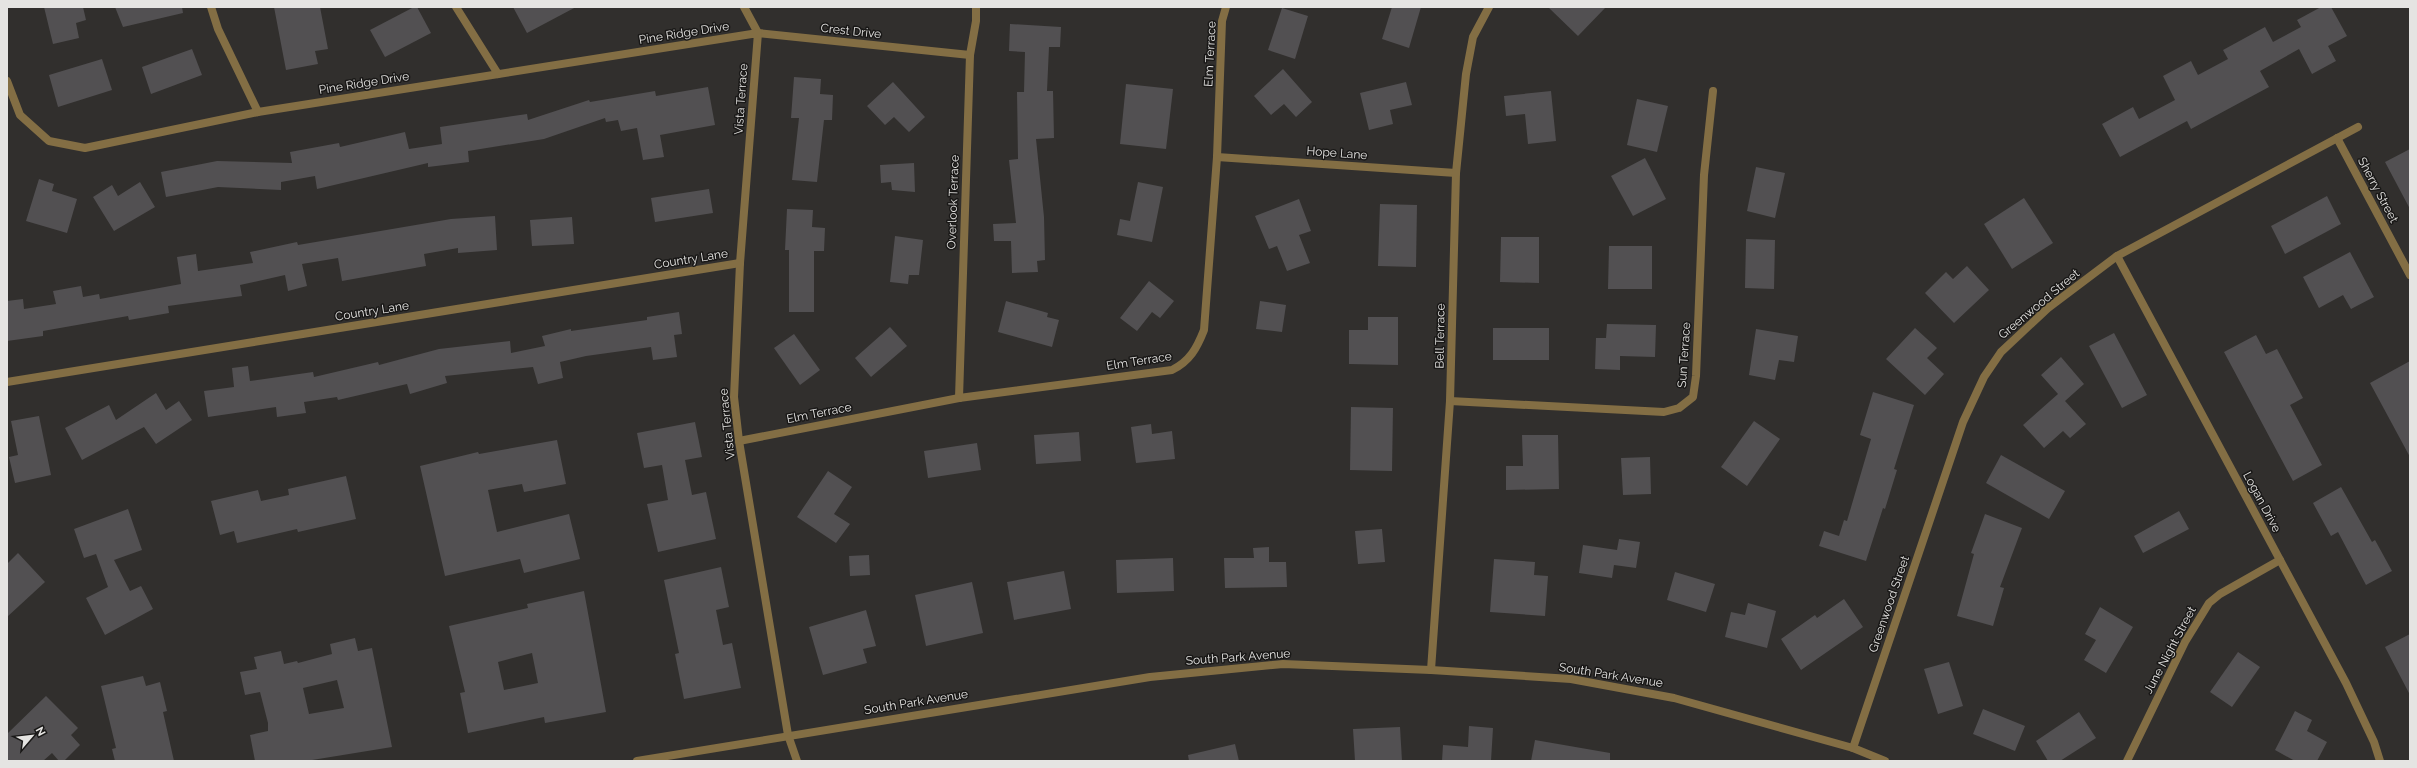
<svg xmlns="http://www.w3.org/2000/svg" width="2417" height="768" font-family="Raleway,sans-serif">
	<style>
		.building { fill: #525052; fill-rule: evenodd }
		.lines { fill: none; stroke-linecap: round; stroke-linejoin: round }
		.minor { stroke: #836e44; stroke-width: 8 }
		.tertiary { stroke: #836e44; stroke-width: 8 }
		.labels { text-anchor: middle; stroke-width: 3; stroke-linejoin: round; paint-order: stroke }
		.street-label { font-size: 12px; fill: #e5e4e2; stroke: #191817 }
	</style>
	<rect width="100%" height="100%" fill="#312f2d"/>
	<g class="building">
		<path d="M44,7H83L86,20L76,23L79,38L53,44Z"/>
		<path d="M115,7H182L183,13L123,27Z"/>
		<path d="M274,7H320L328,49L315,51L318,64L286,70Z"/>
		<path d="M414,7H417L431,33L385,57L370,30Z"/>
		<path d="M513,7H576L527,33Z"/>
		<path d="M1392,7H1421L1409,48L1382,39Z"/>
		<path d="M1548,7H1606L1578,36Z"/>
		<path d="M2321,7H2331L2347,36L2328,46L2336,61L2312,74L2299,49L2260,71L2269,87L2191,129L2187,121L2120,157L2102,124L2133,107L2139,119L2175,100L2163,76L2191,61L2198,75L2228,59L2223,50L2265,27L2273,42L2301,27L2297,20Z"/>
		<path d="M1282,8L1308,16L1295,59L1268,50Z"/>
		<path d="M1010,24L1061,27L1060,47H1049L1047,91H1053L1054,138L1036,139L1044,217L1045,260L1037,261L1038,272L1012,273L1011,241H994L993,224L1016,223L1009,160L1018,159L1017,92H1024L1025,52L1009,51Z"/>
		<path d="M192,49L202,75L151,94L142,67Z"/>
		<path d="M102,59L112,90L58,107L49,75Z"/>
		<path d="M1283,69L1312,102L1296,117L1284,104L1271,115L1254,96Z"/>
		<path d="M794,77L821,79L820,94L833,95L832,120H824L817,182L792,180L799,118H791Z"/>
		<path d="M893,82L925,117L909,132L894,117L885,125L867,106Z"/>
		<path d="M1406,82L1412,105L1390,110L1393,124L1369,130L1360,93Z"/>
		<path d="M1126,84L1173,89L1166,149L1120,144Z"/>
		<path d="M708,87L715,125L660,135L664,157L643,160L637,128L621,131L618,120L606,122L605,118L544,139L468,151L469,162L428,167V163L317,189L315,176L281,182V190L218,187L166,197L161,172L217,161L292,163L290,152L339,143L340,147L405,132L409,149L442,144L440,127L527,114L528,120L589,100L590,102L655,91L656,96Z"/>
		<path d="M1551,91L1556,141L1528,144L1525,114L1506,116L1504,96Z"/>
		<path d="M1637,99L1668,106L1657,152L1627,145Z"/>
		<path d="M2410,149V209L2385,162Z"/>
		<path d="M1645,158L1666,199L1633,216L1611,176Z"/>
		<path d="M914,163L915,192L892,190L891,182L881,183L880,165Z"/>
		<path d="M1756,167L1785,173L1775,218L1747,211Z"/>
		<path d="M39,179L54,184L52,191L77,199L67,233L26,221Z"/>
		<path d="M140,182L155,207L114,231L93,197L112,185L118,196Z"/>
		<path d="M1138,182L1163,187L1152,242L1117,235L1120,219L1130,221Z"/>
		<path d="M709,189L713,213L655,222L651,198Z"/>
		<path d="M2327,196L2341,224L2285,254L2271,226Z"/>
		<path d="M2024,198L2053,243L2012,269L1984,224Z"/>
		<path d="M1299,199L1311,231L1299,235L1310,263L1287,271L1277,246L1269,249L1255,216Z"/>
		<path d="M1380,204L1417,205L1416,267L1378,266Z"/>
		<path d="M787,209L813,210L812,227L825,228L824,251H814V312H789V250H785Z"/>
		<path d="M495,216L497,250L458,253V248L424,254L426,266L342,281L338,258L302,264L307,286L288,291L285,275L240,285L242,296L168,306L169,313L129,320L128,316L43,331V336L7,341V301L23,299L24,309L56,304L53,291L81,286L83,297L99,294L100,299L181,284L177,257L196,254L198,271L253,263L250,252L297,242L298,245L451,219Z"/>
		<path d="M572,217L574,244L532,246L530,220Z"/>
		<path d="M895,236L923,240L919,275H909L908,284L890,282Z"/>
		<path d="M1501,237H1539V283L1500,282Z"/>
		<path d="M1746,239L1775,240L1774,289L1745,288Z"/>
		<path d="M1609,246H1652V289H1608Z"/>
		<path d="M2350,252L2374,297L2351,309L2343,295L2319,308L2303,277Z"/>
		<path d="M1967,266L1989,290L1954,323L1925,293L1946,272L1953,279Z"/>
		<path d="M1149,281L1174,301L1160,318L1152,312L1137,331L1120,318Z"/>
		<path d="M1006,301L1048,313L1047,317L1059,320L1052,347L998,332Z"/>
		<path d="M1260,301L1286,305L1282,332L1256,329Z"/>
		<path d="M679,312L682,334L674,335L677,357L653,360L651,347L586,356L560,362L563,378L538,384L533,367L445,376L447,383L410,394L407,384L338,400L337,397L304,402L306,413L277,417L276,407L208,417L204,391L234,387L232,368L248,366L250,381L313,372L314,377L378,362L379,365L439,349L510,341L511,353L545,346L542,336L571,329V331L647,320V317Z"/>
		<path d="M1368,317H1398V365L1349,364V330H1368Z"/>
		<path d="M1607,324L1656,325L1655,357L1620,356V370L1595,369L1596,338H1606Z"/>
		<path d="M890,327L907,346L871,377L855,358Z"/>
		<rect x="1493" y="328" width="56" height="32"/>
		<path d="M1915,328L1937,348L1927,358L1944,374L1925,395L1886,359Z"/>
		<path d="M1756,329L1798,336L1794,362L1779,360L1775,380L1749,375Z"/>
		<path d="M2114,333L2147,395L2122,408L2089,346Z"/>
		<path d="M794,334L820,370L800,385L774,348Z"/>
		<path d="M2256,335L2266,354L2277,349L2303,398L2290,405L2322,465L2293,481L2224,352Z"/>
		<path d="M2061,357L2084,384L2065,401L2086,424L2070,438L2063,431L2044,448L2023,425L2058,394L2041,375Z"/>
		<path d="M2410,361V457L2370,383Z"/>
		<path d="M1873,392L1914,405L1894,469L1897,470L1885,509L1883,508L1866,561L1819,546L1824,531L1839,536L1844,520L1847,521L1871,439L1860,435Z"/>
		<path d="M156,393L166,410L179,401L192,420L156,444L144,427L82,460L65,428L109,405L116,420Z"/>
		<path d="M1351,407L1393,408L1392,471L1350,470Z"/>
		<path d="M39,416L51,475L15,483L9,457L18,455L11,421Z"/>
		<path d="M1754,421L1780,439L1747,486L1721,467Z"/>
		<path d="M695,422L702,457L685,460L692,495L706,492L716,539L658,552L647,504L668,500L662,465L644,468L637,433Z"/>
		<path d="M1151,424L1152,434L1172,431L1175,459L1136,463L1131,427Z"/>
		<path d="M1079,432L1081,461L1036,464L1034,435Z"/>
		<path d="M1522,435H1558L1559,489L1506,490V466H1523Z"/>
		<path d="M557,440L566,484L524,492L522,484L488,490L497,532L569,514L580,559L524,573L520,559L445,576L420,466L478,452L479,454Z"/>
		<path d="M977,443L981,470L928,478L924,451Z"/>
		<path d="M2001,455L2065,491L2049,519L1986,483Z"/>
		<path d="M1650,457L1651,494L1623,495L1621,458Z"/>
		<path d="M828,471L852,487L834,514L850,524L836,543L797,517Z"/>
		<path d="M346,476L356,519L298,532L297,529L237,543L234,531L220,535L211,501L258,490L261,501L289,495L288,489Z"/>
		<path d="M2341,487L2372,542L2375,540L2392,571L2366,585L2338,532L2331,536L2313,503Z"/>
		<path d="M128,509L142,550L114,560L130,591L141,586L153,609L105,635L86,598L108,587L96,554L84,558L74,529Z"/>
		<path d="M2179,511L2189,529L2143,553L2134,536Z"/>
		<path d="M1985,514L2022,528L2000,587L2004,588L1993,626L1957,616L1974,554L1971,553Z"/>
		<path d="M1382,529L1385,562L1358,564L1355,531Z"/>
		<path d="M1619,539L1640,542L1636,568L1614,565L1612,578L1579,573L1583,545L1617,550Z"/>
		<path d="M1269,547V562H1286L1287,587L1225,588L1224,558H1254L1253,548Z"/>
		<path d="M18,553L45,582L7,617V564Z"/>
		<path d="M869,555L870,575L850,576L849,556Z"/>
		<path d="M1173,558L1174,591L1117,593L1116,560Z"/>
		<path d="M1494,559L1535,562L1534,575L1548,576L1545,616L1490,612Z"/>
		<path d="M721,567L729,607L716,610L723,645L732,643L741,688L684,699L675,654L679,653L664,580Z"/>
		<path d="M1064,571L1071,609L1014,620L1007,582Z"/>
		<path d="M1675,572L1715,584L1706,612L1667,600Z"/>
		<path d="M972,582L983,633L926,646L915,595Z"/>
		<path d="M584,591L606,712L545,723L544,717L468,733L460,693L465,692L449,626L528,608L527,604ZM532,653L538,683L504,690L498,662Z"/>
		<path d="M1844,599L1863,627L1801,670L1781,639L1815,615L1817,618Z"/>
		<path d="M1748,603L1776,611L1767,648L1725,637L1731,612L1745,615Z"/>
		<path d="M2100,607L2133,627L2106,673L2084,660L2096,640L2085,634Z"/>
		<path d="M866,610L876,646L863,649L867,663L823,675L809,627Z"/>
		<path d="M2410,634V695L2385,647Z"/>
		<path d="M355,638L358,651L372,648L392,747L306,761H255L250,735L268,731V723L260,692L245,695L240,672L257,669L254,657L281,651L284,664L297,661L298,663L332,654L330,644ZM337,680L344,708L309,714L303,688Z"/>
		<path d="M2238,652L2260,667L2232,707L2210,692Z"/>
		<path d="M1949,662L1963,706L1938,714L1924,669Z"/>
		<path d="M143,676L146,686L160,682L167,711L163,712L174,761H115L112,749L116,748L101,686Z"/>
		<path d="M46,696L78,728L71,735L80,745L64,761H59L52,753L43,761H7V734Z"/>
		<path d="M1983,709L2025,726L2015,751L1973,734Z"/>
		<path d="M2295,711L2312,720L2307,731L2327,742L2317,761H2295L2275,750Z"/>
		<path d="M2079,712L2096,738L2060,761H2048L2036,741Z"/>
		<path d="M1469,726L1493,728L1491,761H1442L1443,745L1468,747Z"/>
		<path d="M1400,727L1402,761H1355L1353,729Z"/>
		<path d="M1535,740L1610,753V761H1531Z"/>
		<path d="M1235,744L1239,761H1189L1188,755Z"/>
	</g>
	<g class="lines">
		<g class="minor">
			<path d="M211,7L218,29L258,112"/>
			<path d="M456,7L498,74"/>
			<path d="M744,7L758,33L970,55"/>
			<path d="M7,81L20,115L49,141L85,148L258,112L758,33L740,263L734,397L739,441L788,735L797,761"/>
			<path d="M2337,138L2410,275"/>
			<path d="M1217,157L1456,173"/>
			<path d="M2117,256L2346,683L2374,742L2380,761"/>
			<path d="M7,382L740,263"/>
			<path d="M959,398L970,55L976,21V7"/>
			<path d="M1450,401L1664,412L1679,408L1693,397L1696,376L1704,175L1713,91"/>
			<path d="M739,441L959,398L1172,370C1190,361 1197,348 1204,330L1217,157L1222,21L1226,7"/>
			<path d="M1431,670L1450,401L1456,173L1466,74L1473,37L1489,7"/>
			<path d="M1853,748L1963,422L1984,377L2001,352L2048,308L2117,256L2358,127"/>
			<path d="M2127,761L2185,642L2209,603L2220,594L2280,560"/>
		</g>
		<path class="tertiary" d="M637,761L1150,677L1283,664L1431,670L1571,679L1674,698L1853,748L1885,761"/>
	</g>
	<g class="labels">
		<g class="street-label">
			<text transform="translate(851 31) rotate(6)" y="4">Crest Drive</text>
			<text transform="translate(684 33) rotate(-9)" y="4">Pine Ridge Drive</text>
			<text transform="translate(1210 54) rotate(-87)" y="4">Elm Terrace</text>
			<text transform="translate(364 83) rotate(-9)" y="4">Pine Ridge Drive</text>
			<text transform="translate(741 99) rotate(-86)" y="4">Vista Terrace</text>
			<text transform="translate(1337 153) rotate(4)" y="4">Hope Lane</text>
			<text transform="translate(2378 190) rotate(62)" y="4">Sherry Street</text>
			<text transform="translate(953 202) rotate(-88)" y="4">Overlook Terrace</text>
			<text transform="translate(691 259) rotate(-9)" y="4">Country Lane</text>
			<text transform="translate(2039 304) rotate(-40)" y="4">Greenwood Street</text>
			<text transform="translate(372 311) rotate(-9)" y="4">Country Lane</text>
			<text transform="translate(1440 336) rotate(-89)" y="4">Bell Terrace</text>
			<text transform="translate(1684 355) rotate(-86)" y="4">Sun Terrace</text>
			<text transform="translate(1139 361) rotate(-9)" y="4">Elm Terrace</text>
			<text transform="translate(819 413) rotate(-11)" y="4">Elm Terrace</text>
			<text transform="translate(727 424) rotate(-96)" y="4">Vista Terrace</text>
			<text transform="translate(2262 502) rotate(62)" y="4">Logan Drive</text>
			<text transform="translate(1889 604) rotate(-71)" y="4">Greenwood Street</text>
			<text transform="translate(2170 650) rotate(-62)" y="4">June Night Street</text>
			<text transform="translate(1238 657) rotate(-4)" y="4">South Park Avenue</text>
			<text transform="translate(1611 675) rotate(9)" y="4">South Park Avenue</text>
			<text transform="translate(916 702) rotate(-9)" y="4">South Park Avenue</text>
		</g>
	</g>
	<rect width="2417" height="768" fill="none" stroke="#e5e4e2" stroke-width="16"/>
	<g transform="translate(32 736) rotate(62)" stroke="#191817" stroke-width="3" paint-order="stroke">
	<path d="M0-3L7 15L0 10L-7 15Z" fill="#e5e4e2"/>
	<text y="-6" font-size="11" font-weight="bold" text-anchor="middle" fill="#e5e4e2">N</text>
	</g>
</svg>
